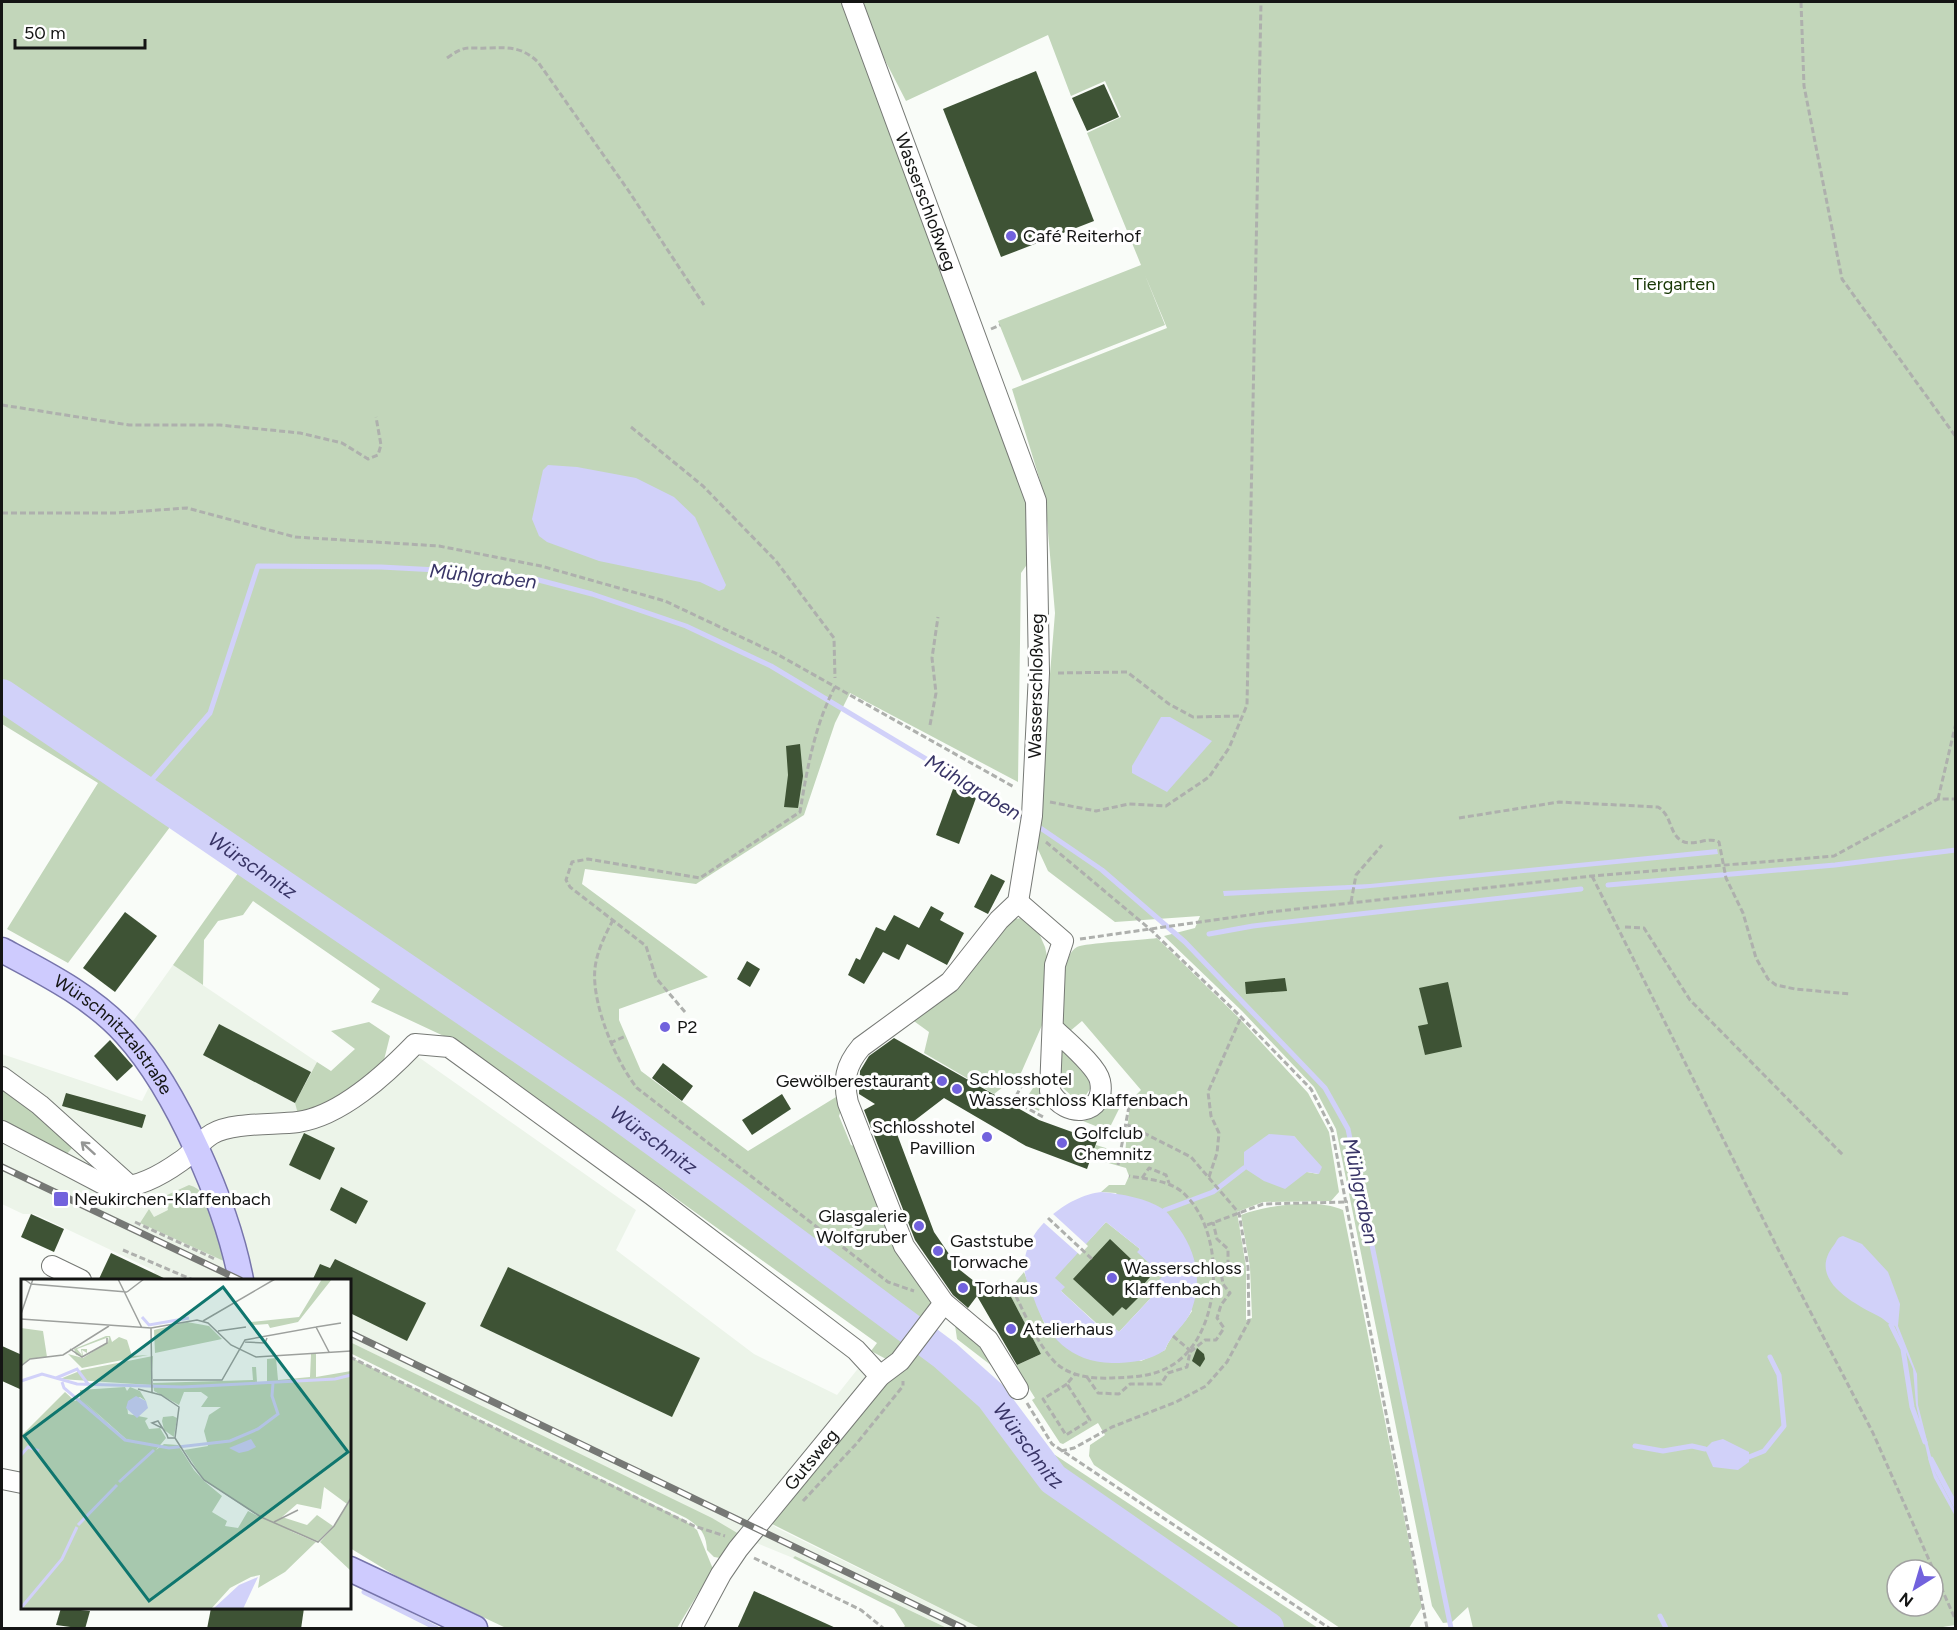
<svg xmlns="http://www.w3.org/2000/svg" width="1957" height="1630" font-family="Figtree,sans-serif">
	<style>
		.built { fill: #ecf4e9 }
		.green { fill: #c2d6ba; fill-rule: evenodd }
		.water { fill: #d1d1f9; fill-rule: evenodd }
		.pier { fill: #f9fcf8 }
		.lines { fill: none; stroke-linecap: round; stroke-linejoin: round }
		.stream { stroke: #d1d1f9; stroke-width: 5 }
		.river { stroke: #d1d1f9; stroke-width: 32 }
		.building { fill: #3e5335 }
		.minor-casing { stroke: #767975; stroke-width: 22 }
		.major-casing { stroke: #7775ab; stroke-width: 27 }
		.path { stroke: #aeb0ad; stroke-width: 3; stroke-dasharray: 6 3; stroke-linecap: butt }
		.minor { stroke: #fff; stroke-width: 20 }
		.major { stroke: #cecbfe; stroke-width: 24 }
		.rail-casing { stroke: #767875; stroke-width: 7 }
		.rail { stroke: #fff; stroke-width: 4.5; stroke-dasharray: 14; stroke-linecap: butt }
		.oneway { stroke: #959695 }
		.poi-dot { fill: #7262dd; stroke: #fff; stroke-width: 2 }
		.labels { text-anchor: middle; stroke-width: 6; stroke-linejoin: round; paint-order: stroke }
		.street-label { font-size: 18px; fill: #141514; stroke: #fff }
		.poi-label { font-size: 18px; fill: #141514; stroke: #fff; text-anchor: start }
		.park-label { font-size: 18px; fill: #183805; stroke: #fff }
		.water-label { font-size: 20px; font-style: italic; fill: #393567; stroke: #fff }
		.inset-river { fill: none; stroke: #d1d1f9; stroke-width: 3 }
		.inset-road { fill: none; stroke: #9da09d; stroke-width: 1.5 }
		.view { fill: #0f766e; fill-opacity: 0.15; stroke: #0f766e; stroke-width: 3 }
		.inset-edge { fill: none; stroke: #141514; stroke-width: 3 }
	</style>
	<rect width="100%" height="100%" fill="#f9fcf8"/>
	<g class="built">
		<path d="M173,965L317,1062L295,1103L384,1086L417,1056L636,1210L616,1250L754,1354L837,1395L860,1366L865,1376V1388L739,1534L350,1342V1280H254L218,1165L161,1059L131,1024Z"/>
		<path d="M2,1054L142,1101L151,1083L206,1197L226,1262L228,1280H151L155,1271L35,1214H23L2,1204Z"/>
		<path d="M770,1523L777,1528L980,1628H947L795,1556L793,1558L754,1542Z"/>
	</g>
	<g class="green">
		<path d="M2,2H848L1034,501L1033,556L1021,573L1018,782L850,693L835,723L804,815L696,884L585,869L582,884L708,977L619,1009V1020L641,1071L748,1151L836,1097L841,1110L839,1116L851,1145L859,1148L930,1298V1306L895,1357L886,1359L871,1351L877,1343L463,1045L371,1002L380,989L253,901L243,915L218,921L204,940L203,985L173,965L241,869L173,823L68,963L7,929L98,783L2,724Z"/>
		<path d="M855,2H1955V1625L1937,1628H1473L1468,1607L1452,1622L1443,1623L1432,1606L1336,1129L1314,1087L1242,1011L1164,936L1195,928L1200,916L1115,922L1048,871L1036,845L1055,613L1045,497L1012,389L1167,328L1145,275L1165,325L1022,381L998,321L1141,265L1087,133L1121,117L1105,81L1071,96L1048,35L906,101ZM1897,1570H1933V1606H1897Z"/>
		<path d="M1022,918L1038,931L1045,947L1049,965L1050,1007L1021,1073L994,1094L924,1053L929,1032L911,1019L1014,919Z"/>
		<path d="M1157,938L1238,1017L1308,1093L1329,1132L1339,1192L1331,1201L1263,1202L1237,1212L1246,1267V1320L1252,1318L1250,1267L1241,1215C1267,1205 1317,1198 1343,1210L1422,1607L1409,1628H1340L1094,1465L1089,1456L1090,1445L1105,1435L1098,1423L1063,1444L1060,1443L1032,1400L1035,1398L1015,1366L1041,1354L1008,1291L1024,1272L1047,1330L1141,1361L1165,1350C1171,1334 1183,1326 1192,1311L1116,1193L1101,1192L1109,1185H1125L1129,1176L1126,1168L1091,1158L1096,1145L1125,1154L1130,1101L1141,1090L1082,1021L1063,1037C1063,1017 1058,957 1077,947C1085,943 1143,940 1157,938ZM1294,1136L1307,1152L1318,1174L1307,1172Z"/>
		<path d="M369,1022L390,1036L383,1064L333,1102L298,1114L295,1103L317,1062L331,1071L355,1049L331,1031Z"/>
		<path d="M1058,1043C1070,1054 1091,1072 1090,1089L1084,1098H1074L1063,1088Z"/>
		<path d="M1045,1082L1039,1111L1023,1103L1035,1085Z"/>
		<path d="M2,1087L28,1107L72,1148L66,1155L2,1123Z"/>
		<path d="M1111,1093L1122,1103L1108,1131L1083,1121C1100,1117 1106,1109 1111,1093Z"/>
		<path d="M189,1185C213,1190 220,1240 226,1262L140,1223L149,1209L154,1217L168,1210L165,1196Z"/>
		<path d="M1106,1222L1140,1249L1138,1252L1163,1276L1162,1286L1119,1332L1112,1326L1106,1332L1061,1291L1054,1278Z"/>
		<path d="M947,1315C979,1321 998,1364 1012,1389L992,1366L957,1339L954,1318H941Z"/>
		<path d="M350,1342L712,1518L739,1534L720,1558L714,1557L707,1550C706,1533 700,1527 686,1518L350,1353Z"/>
		<path d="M919,1348L979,1402L1049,1484L1092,1519L1256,1628H980L770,1523L884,1380L898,1375Z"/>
		<path d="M350,1357L684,1520L697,1530L713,1569L677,1628H506L396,1576L350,1548Z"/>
		<path d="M1055,1455L1318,1628H1280L1057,1476L1046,1461Z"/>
		<path d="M795,1556L947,1628H903L905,1626L894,1609L793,1558Z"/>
	</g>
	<g class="water">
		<path d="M548,465L577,467L636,478L674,497L695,517L726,585L724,589L719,591L700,582L599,561L547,542L539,536L532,519L543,470Z"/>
		<path d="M1161,717H1170L1212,741L1167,792L1132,773V766Z"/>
		<path d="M1717,849L1718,854L1360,889L1224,896L1223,891L1370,884Z"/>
		<path d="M1269,1134L1294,1136L1322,1167L1319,1174L1307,1172L1285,1189L1264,1181L1244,1168V1152Z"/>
		<path d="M1101,1192C1122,1194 1146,1198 1163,1209C1168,1212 1172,1219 1175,1223C1195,1248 1203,1278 1192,1309C1186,1326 1171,1333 1165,1350C1149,1361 1131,1363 1112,1363C1070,1362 1047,1337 1034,1299C1031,1291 1026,1281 1025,1273C1019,1233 1066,1196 1101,1192ZM1106,1222L1140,1249L1137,1252L1163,1276L1158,1281L1162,1286L1119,1332L1112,1326L1105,1332L1061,1291L1065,1287L1055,1278Z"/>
		<path d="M1843,1236L1862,1244L1888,1272L1900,1304L1898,1326L1917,1374L1918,1405L1935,1472L1955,1510V1516L1934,1478L1929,1462L1916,1405L1913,1369L1895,1326C1887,1324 1886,1320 1880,1317C1855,1304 1806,1280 1834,1245C1838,1240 1836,1238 1843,1236Z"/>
		<path d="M1723,1439L1749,1452V1462L1738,1470L1713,1467L1705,1449L1712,1442Z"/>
	</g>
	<path class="pier" d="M1052,1213L1088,1246L1080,1255L1043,1222Z"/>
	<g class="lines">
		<g class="stream">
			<path d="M143,790L210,713L258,566L381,567L456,571L531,578L592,594L686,626L771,666L1028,820"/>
			<path d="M1036,825L1102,870L1185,942L1325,1088L1348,1129L1451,1628"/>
			<path d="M1608,885L1835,865L1956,850"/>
			<path d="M1209,934L1253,926L1581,889"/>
			<path d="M1165,1210L1213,1192L1244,1168"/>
			<path d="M1891,1325L1903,1349L1912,1407L1925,1442"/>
			<path d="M1635,1446L1663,1451L1692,1446L1705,1449"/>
			<path d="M1749,1457L1764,1451L1784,1426L1779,1375L1770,1357"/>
			<path d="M1931,1459L1956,1506"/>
			<path d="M364,1592L436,1628"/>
			<path d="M1660,1616L1666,1628"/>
		</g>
		<path class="river" id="s1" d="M2,695L614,1111L734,1198L945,1355L991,1396L1053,1479L1268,1628"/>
	</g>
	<g class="building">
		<path d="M1036,71L1094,221L1001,257L943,109Z"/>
		<path d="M1104,84L1119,117L1087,131L1072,98Z"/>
		<path d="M800,744L803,776L798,808L784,807L788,775L786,746Z"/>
		<path d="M953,789L976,798L959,844L936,835Z"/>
		<path d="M991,874L1005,881L988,914L974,907Z"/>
		<path d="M931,906L944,913L940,920L964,933L947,965L907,944L899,960L883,952L864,984L848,975L856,958L860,960L876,927L885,931L894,915L919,928Z"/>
		<path d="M125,912L157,936L115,992L83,968Z"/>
		<path d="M747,961L760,969L750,987L737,979Z"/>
		<path d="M1285,978L1287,991L1246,994L1245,982Z"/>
		<path d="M1448,982L1462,1047L1425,1055L1418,1026L1428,1024L1419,988Z"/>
		<path d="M219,1024L311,1072L295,1103L203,1055Z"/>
		<path d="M894,1038L1039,1120L1097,1141L1087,1169L1026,1146L944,1098L897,1134L934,1232L960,1270L989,1293L998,1282L1008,1291L1041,1354L1017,1365L977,1296L968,1308L953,1295L915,1240L864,1110L875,1104L859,1094L860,1071L869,1056Z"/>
		<path d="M110,1040L133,1066L117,1081L94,1056Z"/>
		<path d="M663,1063L693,1086L682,1101L652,1078Z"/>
		<path d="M66,1093L146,1115L142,1128L62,1106Z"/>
		<path d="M782,1094L791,1109L752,1135L742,1120Z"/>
		<path d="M304,1133L335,1148L320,1180L289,1165Z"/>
		<path d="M341,1187L368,1201L356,1224L330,1210Z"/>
		<path d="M31,1214L64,1229L54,1252L21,1237Z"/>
		<path d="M1110,1239L1150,1277L1144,1284L1148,1288L1126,1310L1122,1307L1113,1316L1073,1279Z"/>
		<path d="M111,1253L170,1281H98Z"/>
		<path d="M335,1259L426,1303L407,1341L350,1313V1281H312L320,1264L330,1268Z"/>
		<path d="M508,1267L700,1358L672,1417L480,1326Z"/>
		<path d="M2,1346L22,1355V1390L2,1381Z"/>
		<path d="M1197,1348L1204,1354L1205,1359L1200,1367L1192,1361Z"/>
		<path d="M754,1591L838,1629H737Z"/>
		<path d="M61,1608L90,1611L85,1629L56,1625Z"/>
		<path d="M211,1608H304L301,1629H207Z"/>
	</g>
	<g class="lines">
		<g class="minor-casing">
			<g id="minor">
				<path id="s2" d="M852,2L1036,501L1039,673L1032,816L1018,902L999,920L950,982L861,1047C845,1066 843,1080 848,1103L904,1246L944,1303L988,1340L1018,1389"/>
				<path d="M1018,902L1063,941L1055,965L1050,1091C1065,1120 1107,1115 1100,1081C1097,1066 1065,1040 1054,1029"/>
				<path d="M2,1077L40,1105L131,1187"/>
				<path d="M2,1131L105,1185C130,1193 160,1176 181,1161C192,1154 200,1141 212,1134C232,1122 275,1125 298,1122C341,1116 386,1074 415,1044L449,1047L652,1195L856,1350L880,1376"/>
				<path d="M52,1266L81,1280"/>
				<path d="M2,1479L22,1483"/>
				<path id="s3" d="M692,1628L721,1574L738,1549L880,1376L900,1361L944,1303"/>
			</g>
		</g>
		<g class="major-casing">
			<g id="major">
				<path id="s4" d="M2,950C45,973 93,997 126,1034C177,1090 227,1206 241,1280"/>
				<path d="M350,1569L475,1628"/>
			</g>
		</g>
		<g class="path">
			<path d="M1801,2L1804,86L1842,279L1956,437"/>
			<path d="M447,58C466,44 468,49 488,48C509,47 522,47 538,62L628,190L704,305"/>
			<path d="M991,329L1000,325"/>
			<path d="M2,405L129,425H220L300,433L342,443L368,459L378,455L381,445L376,417"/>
			<path d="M631,427L703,486L776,561L834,638L835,678"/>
			<path d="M2,513H116L187,508L295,537L439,546L541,566L665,601L775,653L1014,787"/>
			<path d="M1058,673L1127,672L1169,704L1193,717L1242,716"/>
			<path d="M930,725L936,693L932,658L938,617"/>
			<path d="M1938,799L1956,723"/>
			<path d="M1050,802L1096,811L1129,804L1166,806L1209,777L1229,748L1247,705L1261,2"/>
			<path d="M1459,818L1559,802L1658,807C1672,815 1669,834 1682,841C1694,847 1708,836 1719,842L1726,878L1743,913L1756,958L1768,979L1776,985L1795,989L1850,994"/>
			<path d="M1046,842L1151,930L1241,1017L1311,1089L1332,1130L1427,1628"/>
			<path d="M1592,876L1779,1251L1873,1433L1956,1621"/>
			<path d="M1351,902L1356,875L1382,845"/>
			<path d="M613,920C605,935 597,951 595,968C591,1003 616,1062 637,1088L888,1282L914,1291"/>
			<path d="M1625,927L1644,928L1690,1000L1844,1156"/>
			<path d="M1080,939L1270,912L1592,876L1834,856L1938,799H1956"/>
			<path d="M685,1012L656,978L646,946L570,887L566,880L572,862L588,859L700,878L800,812C807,769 815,723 836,685"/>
			<path d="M610,1043L626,1036"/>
			<path d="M1014,1101L1045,1118"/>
			<path d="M1012,1104L1026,1077L1032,1078"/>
			<path d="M1118,1165L1130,1101L1119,1093"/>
			<path d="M1209,1177L1217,1153L1219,1133L1211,1116L1208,1092L1241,1017"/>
			<path d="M1142,1178L1149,1168L1166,1175L1169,1183"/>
			<path d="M1048,1218L1092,1259"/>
			<path d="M135,1222L215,1259"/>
			<path d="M1207,1225L1263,1204L1348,1202"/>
			<path d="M123,1250L193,1280"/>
			<path d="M1012,1288C1024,1312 1035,1340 1053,1360C1067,1376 1091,1379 1112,1378C1135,1377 1156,1377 1177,1362C1224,1327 1226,1228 1181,1191C1167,1180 1146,1179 1129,1176"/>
			<path d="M1173,1336L1193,1353"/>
			<path d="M350,1357L694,1526L725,1536"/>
			<path d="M1087,1377L1098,1393L1119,1394L1130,1384H1161L1168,1373L1187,1367L1190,1352L1205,1340H1216L1224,1328L1217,1318L1221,1305L1230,1293L1223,1284L1221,1272L1228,1262V1249L1217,1239L1213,1222"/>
			<path d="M1067,1384L1043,1399L1066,1435L1090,1420L1067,1384L1075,1374"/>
			<path d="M1027,1403L1052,1444L1329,1628"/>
			<path d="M1061,1451L1074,1448L1112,1427L1176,1402L1206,1386L1227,1362L1249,1321L1248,1267L1239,1213L1191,1157L1126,1124"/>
			<path d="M803,1501L857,1443L903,1386V1381"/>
			<path d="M754,1558L861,1610L883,1628"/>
		</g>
		<use href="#minor" class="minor"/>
		<use href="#major" class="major"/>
		<g class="rail-casing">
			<g id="rail">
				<path d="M2,1167L240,1280"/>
				<path d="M350,1333L963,1628"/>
			</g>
		</g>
		<use href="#rail" class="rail"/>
	</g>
	<defs><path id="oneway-shaft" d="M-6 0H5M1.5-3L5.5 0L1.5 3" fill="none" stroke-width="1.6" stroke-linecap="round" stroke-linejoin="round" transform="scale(1.5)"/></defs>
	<use class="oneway" href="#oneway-shaft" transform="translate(88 1148) rotate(-138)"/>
	<g class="poi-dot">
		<circle cx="1011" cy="236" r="6"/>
		<circle cx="665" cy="1027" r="6"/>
		<circle cx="942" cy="1081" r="6"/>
		<circle cx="957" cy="1089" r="6"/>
		<circle cx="987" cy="1137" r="6"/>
		<circle cx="1062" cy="1143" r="6"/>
		<rect x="53" y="1191" width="16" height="16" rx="3"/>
		<circle cx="919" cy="1226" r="6"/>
		<circle cx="938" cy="1251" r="6"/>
		<circle cx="1112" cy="1278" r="6"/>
		<circle cx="963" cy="1288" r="6"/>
		<circle cx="1011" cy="1329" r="6"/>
	</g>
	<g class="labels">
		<g class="street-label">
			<text dy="6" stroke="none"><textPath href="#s2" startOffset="213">Wasserschloßweg</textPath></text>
			<text transform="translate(1036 686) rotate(-89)" y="6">Wasserschloßweg</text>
			<text dy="6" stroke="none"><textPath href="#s4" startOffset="142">Würschnitztalstraße</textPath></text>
			<text dy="6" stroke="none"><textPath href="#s3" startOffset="207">Gutsweg</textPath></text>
		</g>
		<g class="poi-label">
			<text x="1023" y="242">Café Reiterhof</text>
			<text x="677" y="1033">P2</text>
			<text x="969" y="1085">Schlosshotel<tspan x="969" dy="21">Wasserschloss Klaffenbach</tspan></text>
			<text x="930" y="1087" text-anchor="end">Gewölberestaurant</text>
			<text x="975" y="1133" text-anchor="end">Schlosshotel<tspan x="975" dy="21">Pavillion</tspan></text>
			<text x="1074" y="1139">Golfclub<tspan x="1074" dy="21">Chemnitz</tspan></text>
			<text x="74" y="1205">Neukirchen-Klaffenbach</text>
			<text x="907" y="1222" text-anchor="end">Glasgalerie<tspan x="907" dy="21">Wolfgruber</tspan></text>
			<text x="950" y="1247">Gaststube<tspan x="950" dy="21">Torwache</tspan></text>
			<text x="1124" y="1274">Wasserschloss<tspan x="1124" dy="21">Klaffenbach</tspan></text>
			<text x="975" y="1294">Torhaus</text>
			<text x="1023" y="1335">Atelierhaus</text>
		</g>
		<g class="park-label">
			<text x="1674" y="290">Tiergarten</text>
		</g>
		<g class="water-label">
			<text transform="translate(483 576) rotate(6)" y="7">Mühlgraben</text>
			<text transform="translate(973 787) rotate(31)" y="7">Mühlgraben</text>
			<text dy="7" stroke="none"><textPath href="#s1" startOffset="303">Würschnitz</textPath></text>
			<text dy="7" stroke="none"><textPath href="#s1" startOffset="789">Würschnitz</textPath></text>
			<text transform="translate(1361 1191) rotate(78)" y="7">Mühlgraben</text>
			<text dy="7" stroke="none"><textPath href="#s1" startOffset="1275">Würschnitz</textPath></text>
		</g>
	</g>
	<g transform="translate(21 1279)">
		<rect width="330" height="330" fill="#f9fcf8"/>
		<path d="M301,0H311L277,43L249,49L247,45L232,46L230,43L278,38ZM166,43L188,47L201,60L134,74L133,51ZM0,49L22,52L26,78L8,80L0,87ZM85,57H89L91,63L98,58L106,61L111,77L127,76L61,89L47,75L62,79L87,63L88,58L56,70L61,76L60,70H66V74L61,71L62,77L55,76L53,70ZM290,75H295V98L330,92V292L299,263L313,247L326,225L303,208L300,230L276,225L261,238L286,246L296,236L312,247L297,262L267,251L295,263L264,293L237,309L239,296L230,298L209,309L190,330H0V157L44,113L54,122L59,119L105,161L110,163L123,165L105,160L59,119V111L104,108L106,112L109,108L119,112L125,122L119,118L106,126L107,135L127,139L124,142L128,150L139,149L145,159L135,171L143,165L157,166L173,191L183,202L201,217L191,233L206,242L204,247L217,249L227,232L237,237L183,201L163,171L187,167L183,152L188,136L200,128H180L187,118L180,113H163L158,126L133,112L132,104L232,101L231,88H235L236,103H246V80L255,79L257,101L289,98ZM132,77L130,106L39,100L61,91ZM152,137L156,139L153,158L143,151L141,142L142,138Z" fill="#c2d6ba"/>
		<path d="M115,117L125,122L127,129L116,139L105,129L107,122ZM230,160L235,168L227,172L218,174L208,169ZM237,298L222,330H192L218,306Z" fill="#d1d1f9"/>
		<path class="inset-river" d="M121,38L128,46L168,39M35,99L56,90L67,105M0,102L21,95L56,105L161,108L314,100L330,96M41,103L43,109L104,161L148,169L209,162L237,150L257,135L251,117L252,104M0,176L7,168L18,172M98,203L133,171M57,246L96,206M0,329L41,280L56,248"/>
		<path class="inset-road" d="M3,0L10,5L106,13M97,0L121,49M106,13L123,0M0,35L12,0M0,40L130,49L176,41L187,44L210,66L235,78L330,72M182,42L254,0M295,48L320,44M130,49L131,113M197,52L225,48M224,63L244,64L246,59M49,70L61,78L86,64V59M0,87L9,80L42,76L88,47M132,101H201L224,61L295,48L308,73M117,110L140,116L158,128L154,159L170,184L183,201L240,238L297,263L313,247L330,219M141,149L131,144L137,142L146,156L147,159H154M253,243L277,231"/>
		<path class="view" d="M202,8L327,173L128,322L3,157Z"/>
		<rect width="330" height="330" class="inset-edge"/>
	</g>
	<rect width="1957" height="1630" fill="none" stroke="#141514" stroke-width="6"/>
	<g transform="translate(1915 1588) rotate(217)"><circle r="28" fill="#ffffff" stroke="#a1a1a1" stroke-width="1.5"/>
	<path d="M0-4.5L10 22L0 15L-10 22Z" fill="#7262dd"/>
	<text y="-9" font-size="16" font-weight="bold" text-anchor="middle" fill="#141514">N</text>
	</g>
	<path d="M15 39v9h130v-9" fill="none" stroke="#141514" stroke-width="3"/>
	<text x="24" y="39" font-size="18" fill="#141514" stroke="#ffffff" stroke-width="4.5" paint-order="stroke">50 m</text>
</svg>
